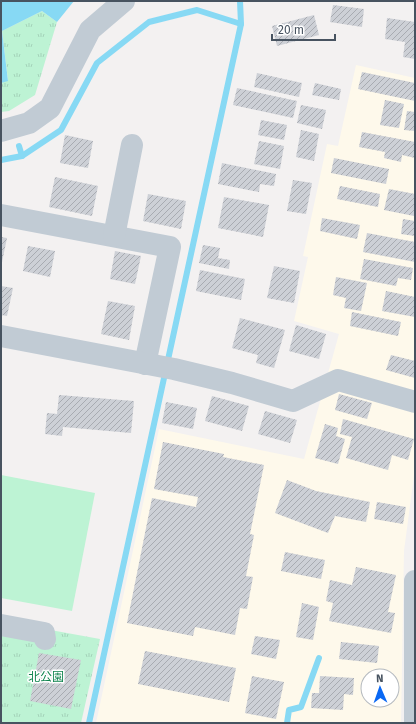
<svg xmlns="http://www.w3.org/2000/svg" width="416" height="724" font-family="'Fira Sans','Noto Sans JP',sans-serif">
	<style>
		.commercial { fill: #fef9eb; fill-rule: evenodd }
		.grass { fill: url(#grass-tufts) }
		.pitch { fill: #bdf3d4 }
		.water { fill: #87d9f4 }
		.lines { fill: none; stroke-linecap: round; stroke-linejoin: round }
		.stream { stroke: #87d9f4; stroke-width: 6 }
		.building { fill: url(#building-hatch) }
		.minor { stroke: #c1cbd4; stroke-width: 22 }
		.labels { text-anchor: middle; stroke-width: 3; stroke-linejoin: round; paint-order: stroke }
		.park-label { font-size: 12px; fill: #10844e; stroke: #fff }
	</style>
	<defs>
		<pattern id="grass-tufts" width="24" height="20" patternUnits="userSpaceOnUse"><rect width="24" height="20" fill="#bdf3d4"/><path d="M3 7l-1-3M5 7V3M7 7l1-3M15 17l-1-3M17 17v-4M19 17l1-3" fill="none" stroke="#a4d2b9"/></pattern>
		<pattern id="building-hatch" width="6" height="6" patternUnits="userSpaceOnUse"><rect width="6" height="6" fill="#cdd0d6"/><path d="M-1 1l2-2M0 6l6-6M5 7l2-2" fill="none" stroke="#a8abb1"/></pattern>
	</defs>
	<rect width="100%" height="100%" fill="#f3f1f1"/>
	<path class="commercial" d="M356,65L415,78V468L404,551L401,723H96L159,429L304,459L339,334L294,321L308,257L303,256L327,144L338,146ZM368,676H392V700H368Z"/>
	<g class="grass">
		<path d="M42,11L57,22L35,95L9,111L1,112V83L8,80L2,31Z"/>
		<path d="M1,621L100,639L81,723H1Z"/>
	</g>
	<path class="pitch" d="M1,475L95,493L72,611L1,598Z"/>
	<path class="water" d="M1,1H74L57,22L42,11L2,31L8,81L1,83Z"/>
	<g class="lines">
		<g class="stream">
			<path d="M19,146L22,156"/>
			<path d="M1,160L22,156L61,130L97,63L149,22L197,10L241,24"/>
			<path d="M89,723L241,24L240,1"/>
			<path d="M287,723L289,710L301,707L319,658"/>
		</g>
	</g>
	<g class="building">
		<path d="M333,5L364,9L362,27L330,22Z"/>
		<path d="M314,15L319,35L277,46L272,26Z"/>
		<path d="M387,18L415,22V59L403,57L405,42L385,39Z"/>
		<path d="M362,72L415,83V101L358,89Z"/>
		<path d="M257,73L302,83L299,97L254,87Z"/>
		<path d="M315,83L341,89L339,100L312,95Z"/>
		<path d="M237,88L297,101L293,118L233,105Z"/>
		<path d="M385,100L404,104L399,128L380,125Z"/>
		<path d="M301,105L326,110L322,129L297,123Z"/>
		<path d="M407,111L415,112V131L404,130Z"/>
		<path d="M261,120L287,125L284,140L258,135Z"/>
		<path d="M301,130L319,134L314,161L296,157Z"/>
		<path d="M362,132L415,142V158L402,155L401,162L384,158L385,152L359,147Z"/>
		<path d="M65,135L93,141L88,168L60,163Z"/>
		<path d="M259,141L284,146L280,169L254,164Z"/>
		<path d="M334,158L389,169L386,184L331,173Z"/>
		<path d="M222,163L276,174L274,186L260,184L259,192L218,184Z"/>
		<path d="M55,177L98,186L92,216L49,207Z"/>
		<path d="M293,180L312,183L306,214L287,211Z"/>
		<path d="M340,186L380,194L378,207L337,199Z"/>
		<path d="M389,189L415,194V211L414,216L384,210Z"/>
		<path d="M148,194L186,201L181,229L143,221Z"/>
		<path d="M224,197L269,205L263,237L218,228Z"/>
		<path d="M322,218L360,225L357,239L320,231Z"/>
		<path d="M403,219L415,221V236L401,234Z"/>
		<path d="M367,233L415,242V262L363,252Z"/>
		<path d="M1,237L7,238L2,262H1Z"/>
		<path d="M203,245L220,248L218,258L230,260L229,269L199,263Z"/>
		<path d="M28,246L55,251L50,277L23,271Z"/>
		<path d="M115,251L141,256L135,284L110,279Z"/>
		<path d="M364,259L413,268L411,280L398,278L396,286L360,279Z"/>
		<path d="M274,266L300,271L294,303L267,298Z"/>
		<path d="M200,270L245,279L241,300L196,291Z"/>
		<path d="M336,277L367,283L361,311L344,308L346,298L333,295Z"/>
		<path d="M1,286L13,288L7,316L1,315Z"/>
		<path d="M386,291L415,297V317L382,311Z"/>
		<path d="M108,301L135,306L129,340L101,334Z"/>
		<path d="M352,312L401,322L398,336L350,326Z"/>
		<path d="M240,318L285,330L274,368L256,363L258,355L232,348Z"/>
		<path d="M296,325L326,334L319,359L289,351Z"/>
		<path d="M391,355L415,361V378L386,370Z"/>
		<path d="M339,394L372,403L367,419L335,410Z"/>
		<path d="M59,395L134,401L131,433L63,427L62,436L45,434L47,413L57,414Z"/>
		<path d="M212,396L249,406L242,431L205,421Z"/>
		<path d="M166,402L197,408L193,429L162,423Z"/>
		<path d="M265,411L297,420L290,443L258,434Z"/>
		<path d="M343,419L414,439L408,460L392,455L388,470L346,458L352,437L340,434Z"/>
		<path d="M325,424L338,428L336,436L345,439L338,464L315,458Z"/>
		<path d="M163,442L224,454L223,457L264,465L250,534L254,535L246,576L253,577L247,609L240,608L235,635L195,627L193,636L127,623L152,498L196,507L198,497L154,489Z"/>
		<path d="M287,480L316,491L370,502L366,522L335,516L328,533L275,513Z"/>
		<path d="M377,502L406,507L403,524L374,519Z"/>
		<path d="M285,552L325,560L321,579L281,571Z"/>
		<path d="M356,567L396,575L388,612L395,613L391,633L329,621L333,603L326,601L330,580L352,585Z"/>
		<path d="M302,603L319,607L313,640L296,637Z"/>
		<path d="M255,636L280,640L276,659L251,654Z"/>
		<path d="M341,642L379,646L377,663L339,659Z"/>
		<path d="M145,651L236,668L229,702L138,684Z"/>
		<path d="M39,653L81,660L71,709L30,701Z"/>
		<path d="M252,676L284,682L276,719L245,713Z"/>
		<path d="M320,676L354,678L353,695L344,694L343,710L311,708L312,693H319Z"/>
	</g>
	<g class="lines">
		<g class="minor">
			<path d="M1,131L29,123L50,108L90,30L124,1"/>
			<path d="M1,215L170,247L145,364"/>
			<path d="M114,236L132,145"/>
			<path d="M1,336L174,369L232,383L293,401L338,380L415,402"/>
			<path d="M1,625L44,633L45,639"/>
			<path d="M415,723V581"/>
		</g>
	</g>
	<g class="labels">
		<g class="park-label">
			<text x="46" y="681">北公園</text>
		</g>
	</g>
	<rect width="416" height="724" fill="none" stroke="#475360" stroke-width="4"/>
	<g transform="translate(380 688) rotate(358)"><circle r="19" fill="#ffffff" stroke="#b5babf"/>
	<path d="M0-3L7 15L0 10L-7 15Z" fill="#0a68f4"/>
	<text y="-6" font-size="11" font-weight="bold" text-anchor="middle" fill="#475360">N</text>
	</g>
	<path d="M272 34v6h63v-6" fill="none" stroke="#475360" stroke-width="2"/>
	<text x="278" y="34" font-size="12" fill="#475360" stroke="#ffffff" stroke-width="3" paint-order="stroke">20 m</text>
</svg>
